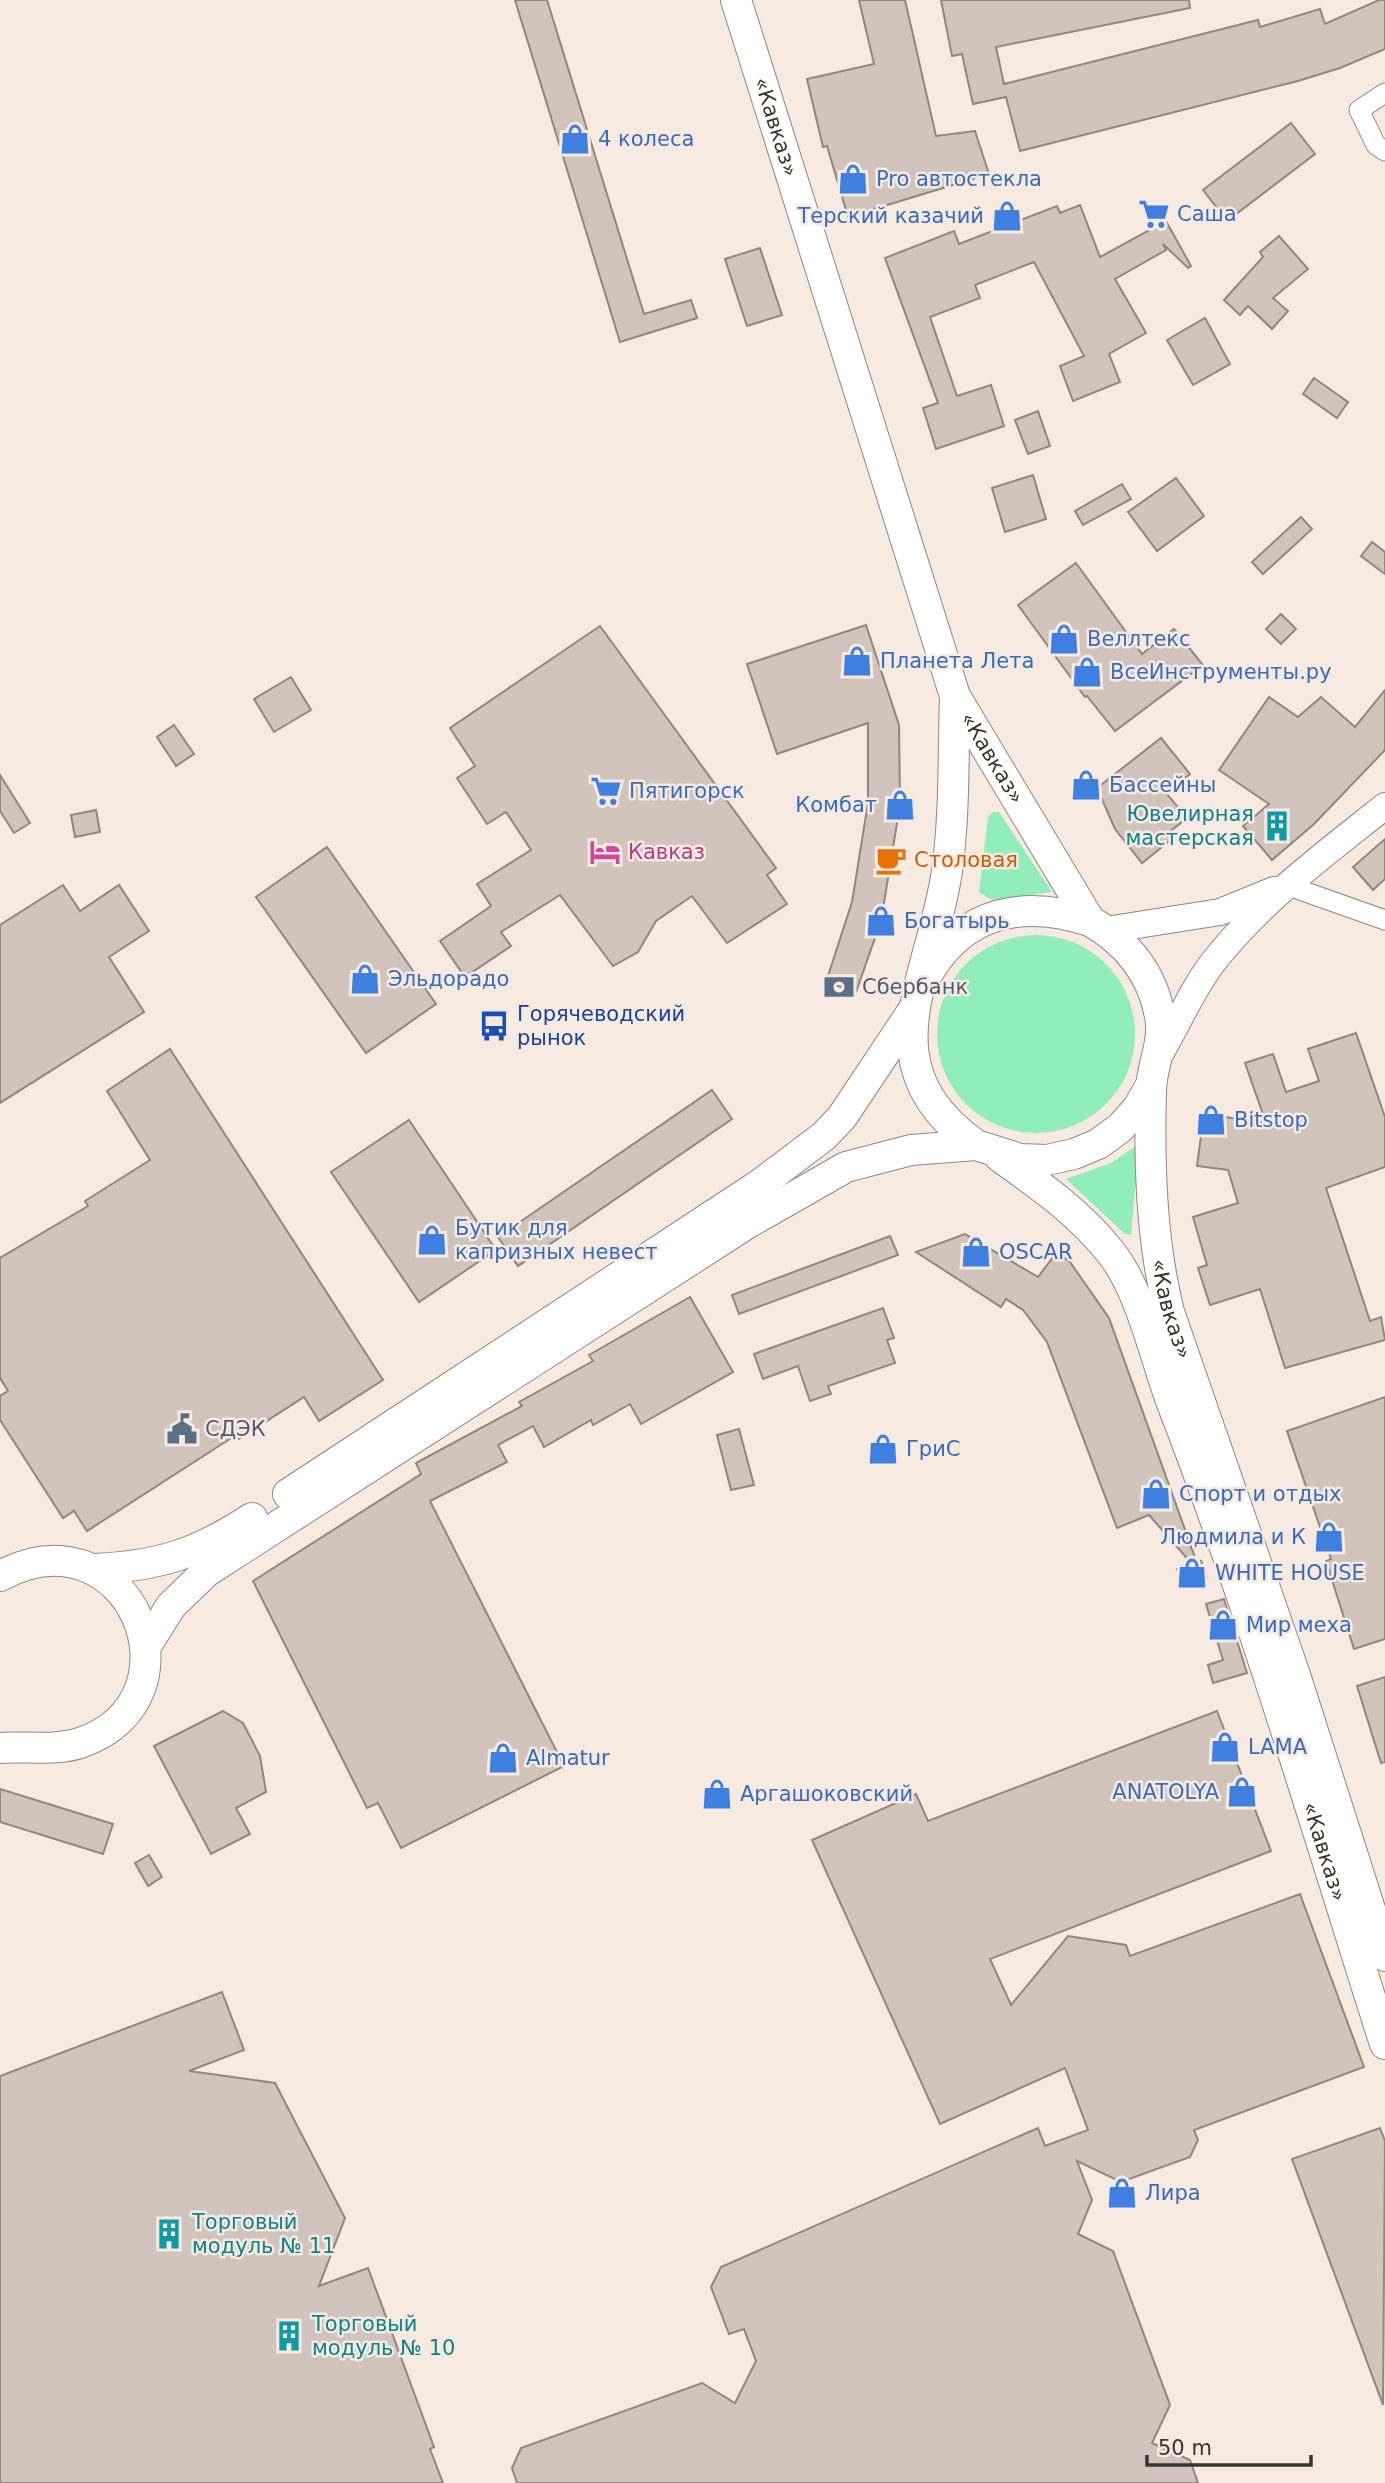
<svg xmlns="http://www.w3.org/2000/svg" width="1385" height="2483" font-family="'DejaVu Sans',sans-serif">
	<style>
		.green { fill: #91edba }
		.building { fill: #d1c4bd; stroke: #92877f; stroke-width: 2 }
		.lines { fill: none; stroke-linecap: round; stroke-linejoin: round }
		.street-casing { stroke: #92867f; stroke-width: 21 }
		.secondary-casing { stroke: #92867f; stroke-width: 28 }
		.primary-casing { stroke: #92867f; stroke-width: 32 }
		.street { stroke: #fff; stroke-width: 19 }
		.secondary { stroke: #fff; stroke-width: 26 }
		.primary { stroke: #fff; stroke-width: 30 }
		.labels { text-anchor: middle; stroke-width: 5; stroke-linejoin: round; paint-order: stroke }
		.street-label { font-size: 21px; fill: #383430; stroke: #f6eae1 }
		.shop-label { font-size: 21px; fill: #366cbe; stroke: #f6eae1; text-anchor: start }
		.culture-label { font-size: 21px; fill: #0d838f; stroke: #f6eae1; text-anchor: start }
		.hotel-label { font-size: 21px; fill: #b23c85; stroke: #f6eae1; text-anchor: start }
		.food-label { font-size: 21px; fill: #c56008; stroke: #f6eae1; text-anchor: start }
		.service-label { font-size: 21px; fill: #4e5e75; stroke: #f6eae1; text-anchor: start }
		.transit-label { font-size: 21px; fill: #164399; stroke: #f6eae1; text-anchor: start }
	</style>
	<rect width="100%" height="100%" fill="#f6eae1"/>
	<g class="green">
		<path d="M993,812H999L1052,892L992,900L979,892L988,817Z"/>
		<circle cx="1036" cy="1034" r="99"/>
		<path d="M1139,1144L1131,1235L1124,1233L1066,1179L1111,1163Z"/>
	</g>
	<g class="building">
		<path d="M515,0H547L644,314L691,300L697,318L620,342Z"/>
		<path d="M859,0H905L936,136L975,131L989,174L848,217L827,146L823,147L807,79L874,64Z"/>
		<path d="M941,0H1189L1190,8L996,47L1004,84L1258,20L1260,27L1320,9L1325,24L1379,0H1385V49L1340,68L1298,81L1020,151L1006,97L973,104L962,54L952,56Z"/>
		<path d="M1291,123L1315,154L1227,221L1203,190Z"/>
		<path d="M1080,205L1100,257L1166,221L1191,266L1188,268L1163,244L1166,250L1115,279L1146,333L1109,354L1120,382L1073,401L1060,366L1084,356L1034,262L975,285L980,298L930,317L957,396L991,385L1004,426L936,449L923,408L938,403L885,258L954,231L959,244L1057,206L1060,213Z"/>
		<path d="M1279,236L1308,269L1273,298L1288,311L1272,329L1248,306L1240,315L1224,300L1263,257L1260,252Z"/>
		<path d="M760,248L782,315L747,326L725,259Z"/>
		<path d="M1205,318L1230,364L1193,385L1167,340Z"/>
		<path d="M1314,378L1348,402L1337,418L1303,394Z"/>
		<path d="M1038,411L1050,446L1028,454L1015,420Z"/>
		<path d="M1033,475L1046,519L1005,532L992,488Z"/>
		<path d="M1176,478L1204,516L1157,551L1128,512Z"/>
		<path d="M1122,484L1131,499L1083,525L1075,511Z"/>
		<path d="M1301,517L1312,529L1263,574L1252,562Z"/>
		<path d="M1372,542L1385,552V574L1361,556Z"/>
		<path d="M1076,563L1142,654L1174,629L1203,665L1115,731L1087,696L1085,697L1018,605Z"/>
		<path d="M1281,614L1296,629L1281,644L1266,629Z"/>
		<path d="M866,625L899,725L900,805L881,921L856,992L826,982L852,902L868,803V723L777,754L747,664Z"/>
		<path d="M600,626L776,868L767,875L787,904L727,943L692,896L656,921L638,952L613,966L560,895L501,932L511,946L465,977L440,941L491,906L477,884L531,850L506,812L487,824L457,778L475,766L450,728Z"/>
		<path d="M291,677L311,710L274,732L254,699Z"/>
		<path d="M1385,690V750L1314,824L1272,860L1243,826L1269,804L1219,770L1269,697L1298,717L1321,697L1355,727Z"/>
		<path d="M174,725L194,754L176,766L157,737Z"/>
		<path d="M1161,738L1190,774L1166,793L1187,818L1167,834L1172,839L1142,863L1115,829L1097,788Z"/>
		<path d="M0,775L30,823L14,833L0,811Z"/>
		<path d="M96,810L100,832L75,837L71,815Z"/>
		<path d="M1385,839V879L1373,890L1353,867Z"/>
		<path d="M327,847L436,1004L366,1053L256,897Z"/>
		<path d="M63,885L80,911L119,885L149,931L109,957L144,1012L0,1103V925Z"/>
		<path d="M1356,1033L1385,1117V1167L1326,1188L1370,1321L1381,1317L1385,1340L1285,1368L1260,1289L1210,1305L1198,1268L1207,1265L1193,1217L1238,1203L1228,1170L1197,1166L1204,1114L1266,1123L1245,1063L1273,1054L1286,1092L1319,1081L1308,1049Z"/>
		<path d="M170,1049L383,1380L319,1421L304,1397L239,1439L236,1435L87,1531L74,1511L63,1518L0,1420V1396L8,1391L0,1378V1258L88,1206L85,1201L150,1160L107,1091Z"/>
		<path d="M712,1090L732,1119L518,1266L498,1237Z"/>
		<path d="M409,1120L496,1250L419,1302L331,1172Z"/>
		<path d="M965,1234L1038,1277L1057,1252L1070,1262L1109,1318L1197,1563L1201,1561L1207,1577L1182,1585L1177,1569L1192,1564L1149,1515L1117,1528L1047,1342L1023,1310L1006,1299L1001,1307L916,1252Z"/>
		<path d="M890,1236L898,1255L739,1314L732,1295Z"/>
		<path d="M690,1297L733,1372L641,1424L630,1404L593,1425L591,1420L544,1447L533,1426L498,1445L507,1462L430,1501L564,1766L401,1848L378,1803L367,1808L253,1581L421,1474L416,1463L522,1406L519,1402L593,1361L589,1355Z"/>
		<path d="M883,1308L894,1338L887,1340L895,1363L828,1386L831,1394L810,1401L798,1366L763,1379L754,1354Z"/>
		<path d="M1385,1397V1639L1354,1649L1326,1561L1331,1559L1287,1431Z"/>
		<path d="M739,1429L754,1485L731,1490L717,1435Z"/>
		<path d="M1224,1599L1247,1673L1213,1683L1208,1665L1223,1660L1206,1604Z"/>
		<path d="M1385,1677V1762L1381,1763L1357,1686Z"/>
		<path d="M223,1711L243,1723L260,1756L266,1792L236,1808L250,1834L211,1854L154,1746Z"/>
		<path d="M1217,1711L1271,1851L990,1959L1011,2005L1068,1936L1126,1945L1130,1956L1300,1894L1364,2067L1194,2130L1198,2140L1190,2157L1121,2182L1077,2161L1092,2200L1078,2234L1113,2251L1170,2405L1152,2443L1190,2460L1198,2483H517L512,2468L521,2448L702,2383L735,2403L756,2361L744,2329L729,2334L711,2287L721,2267L1038,2128L1045,2146L1088,2130L1065,2068L940,2124L812,1840L916,1794L928,1821Z"/>
		<path d="M0,1789L113,1824L103,1854L0,1822Z"/>
		<path d="M149,1855L162,1877L148,1886L135,1863Z"/>
		<path d="M222,1992L244,2050L189,2071L275,2083L345,2218L319,2286L368,2268L434,2447L430,2449L443,2483H0V2076Z"/>
		<path d="M1380,2128L1385,2141L1383,2405L1292,2159Z"/>
	</g>
	<g class="lines">
		<g class="street-casing">
			<g id="street">
				<path d="M1385,93L1359,110L1376,145L1385,151"/>
				<path d="M1286,885L1385,920"/>
			</g>
		</g>
		<g class="secondary-casing">
			<g id="secondary">
				<path d="M1106,930L1220,912L1274,890"/>
				<path d="M1160,1054C1178,1023 1193,988 1214,961C1262,900 1325,854 1385,806"/>
			</g>
		</g>
		<g class="primary-casing">
			<g id="primary">
				<path id="s1" d="M736,0L955,696L1090,921C1127,942 1152,973 1160,1016C1165,1042 1152,1064 1151,1089C1149,1164 1151,1239 1169,1312L1295,1675L1385,1956"/>
				<path d="M955,696C953,754 955,813 947,871C931,980 864,1065 976,1145"/>
				<path d="M928,973C965,910 1025,900 1090,921"/>
				<path id="s2" d="M1000,1157C1041,1186 1081,1214 1112,1254C1142,1293 1155,1359 1173,1406C1254,1615 1317,1831 1385,2044"/>
				<path d="M288,1494L759,1185L824,1136L842,1117L912,1012"/>
				<path d="M94,1569C159,1566 197,1554 252,1518"/>
				<path d="M0,1576C129,1506 209,1699 80,1743C55,1751 26,1746 0,1748"/>
				<path d="M146,1646L171,1606L206,1572L748,1223L846,1167L911,1150L976,1145L1020,1159L1047,1160L1074,1154L1098,1144L1120,1128L1138,1108L1151,1085"/>
			</g>
		</g>
		<use href="#street" class="street"/>
		<use href="#secondary" class="secondary"/>
		<use href="#primary" class="primary"/>
	</g>
	<defs>
		<g id="shop-bare" transform="scale(2.415)"><path d="M-5-2.5h2.3a2.7 3.5 0 0 1 5.4 0H5L5.5 6h-11ZM-1.5-2.5h3a1.5 2.3 0 0 0-3 0Z" fill="#3f7fe0" stroke="#f6eae1" stroke-width="2.5" paint-order="stroke"/></g>
		<g id="supermarket-bare" transform="scale(2.415)"><path d="M-6-5.5h2.5l.6 2H6L4.5 2H-2.5L-4.4-4H-6ZM-1.5 3.2a1.3 1.3 0 1 0 .1 0ZM3 3.2a1.3 1.3 0 1 0 .1 0Z" fill="#3f7fe0" stroke="#f6eae1" stroke-width="2.5" paint-order="stroke"/></g>
		<g id="building-bare" transform="scale(2.415)"><path d="M-4-6H4V6H1V3H-1V6H-4ZM-2.5-4.3h1.7v1.8h-1.7ZM.8-4.3h1.7v1.8H.8ZM-2.5-1h1.7V.8h-1.7ZM.8-1h1.7V.8H.8Z" fill="#0f9aa8" stroke="#f6eae1" stroke-width="2.5" paint-order="stroke"/></g>
		<g id="hotel-bare" transform="scale(2.415)"><path d="M-6-4.5h1.5V1H6V5H4.5V3h-9V5H-6ZM-4 0a1.8 1.8 0 1 1 3.6 0ZM.5 0V-2.5h3Q6-2.5 6 0Z" fill="#d1479c" stroke="#f6eae1" stroke-width="2.5" paint-order="stroke"/></g>
		<g id="cafe-bare" transform="scale(2.415)"><path d="M-5.5-4.5H6V0H3Q3 3.5 0 3.5H-2.5Q-5.5 3.5-5.5 0ZM3-3.2v2h1.7v-2ZM-6 4.5H4V6H-6Z" fill="#e8710a" stroke="#f6eae1" stroke-width="2.5" paint-order="stroke"/></g>
		<g id="bank-bare" transform="scale(2.415)"><path d="M-6-4H6V4H-6ZM0-2.3a2.3 2.3 0 1 0 0 4.6a2.3 2.3 0 1 0 0-4.6Z" fill="#5c6f8a" stroke="#f6eae1" stroke-width="2.5" paint-order="stroke"/></g>
		<g id="bus-bare" transform="scale(2.415)"><path d="M-5-6H5V4H4V6H2V4H-2V6H-4V4H-5ZM-3.5-4V0h7V-4ZM-3.5 1.2v1.5H-2V1.2ZM2 1.2v1.5H3.5V1.2Z" fill="#1a4fb4" stroke="#f6eae1" stroke-width="2.5" paint-order="stroke"/></g>
		<g id="civic-bare" transform="scale(2.415)"><path d="M-.6-6.5H3V-4.5H.6V-3L4-1V1h2V6H-6V1h2V-1L-.6-3ZM-1.2 2.5V6h2.4V2.5Z" fill="#5c6f8a" stroke="#f6eae1" stroke-width="2.5" paint-order="stroke"/></g>
	</defs>
	<g fill-rule="evenodd">
		<use href="#shop-bare" x="575" y="139"/>
		<use href="#shop-bare" x="853" y="179"/>
		<use href="#supermarket-bare" x="1154" y="214"/>
		<use href="#shop-bare" x="1007" y="216"/>
		<use href="#shop-bare" x="1064" y="639"/>
		<use href="#shop-bare" x="857" y="661"/>
		<use href="#shop-bare" x="1087" y="672"/>
		<use href="#shop-bare" x="1086" y="785"/>
		<use href="#supermarket-bare" x="606" y="791"/>
		<use href="#shop-bare" x="900" y="805"/>
		<use href="#building-bare" x="1277" y="826"/>
		<use href="#hotel-bare" x="605" y="852"/>
		<use href="#cafe-bare" x="891" y="860"/>
		<use href="#shop-bare" x="881" y="921"/>
		<use href="#shop-bare" x="365" y="979"/>
		<use href="#bank-bare" x="839" y="987"/>
		<use href="#bus-bare" x="494" y="1026"/>
		<use href="#shop-bare" x="1211" y="1120"/>
		<use href="#shop-bare" x="432" y="1240"/>
		<use href="#shop-bare" x="976" y="1252"/>
		<use href="#civic-bare" x="182" y="1429"/>
		<use href="#shop-bare" x="883" y="1449"/>
		<use href="#shop-bare" x="1156" y="1494"/>
		<use href="#shop-bare" x="1329" y="1537"/>
		<use href="#shop-bare" x="1192" y="1573"/>
		<use href="#shop-bare" x="1223" y="1625"/>
		<use href="#shop-bare" x="1225" y="1747"/>
		<use href="#shop-bare" x="503" y="1758"/>
		<use href="#shop-bare" x="1242" y="1792"/>
		<use href="#shop-bare" x="717" y="1794"/>
		<use href="#shop-bare" x="1122" y="2193"/>
		<use href="#building-bare" x="169" y="2234"/>
		<use href="#building-bare" x="289" y="2336"/>
	</g>
	<g class="labels">
		<g class="street-label">
			<text dy="7" stroke="none"><textPath href="#s1" startOffset="133">«Кавказ»</textPath></text>
			<text dy="7" stroke="none"><textPath href="#s1" startOffset="802">«Кавказ»</textPath></text>
			<text dy="7" stroke="none"><textPath href="#s1" startOffset="1410">«Кавказ»</textPath></text>
			<text dy="7" stroke="none"><textPath href="#s2" startOffset="784">«Кавказ»</textPath></text>
		</g>
		<g class="shop-label">
			<text x="598" y="146">4 колеса</text>
			<text x="876" y="186">Pro автостекла</text>
			<text x="1177" y="221">Саша</text>
			<text x="984" y="223" text-anchor="end">Терский казачий</text>
			<text x="1087" y="646">Веллтекс</text>
			<text x="880" y="668">Планета Лета</text>
			<text x="1110" y="679">ВсеИнструменты.ру</text>
			<text x="1109" y="792">Бассейны</text>
			<text x="629" y="798">Пятигорск</text>
			<text x="877" y="812" text-anchor="end">Комбат</text>
			<text x="904" y="928">Богатырь</text>
			<text x="388" y="986">Эльдорадо</text>
			<text x="1234" y="1127">Bitstop</text>
			<text x="455" y="1235">Бутик для<tspan x="455" dy="24">капризных невест</tspan></text>
			<text x="999" y="1259">OSCAR</text>
			<text x="906" y="1456">ГриС</text>
			<text x="1179" y="1501">Спорт и отдых</text>
			<text x="1306" y="1544" text-anchor="end">Людмила и К</text>
			<text x="1215" y="1580">WHITE HOUSE</text>
			<text x="1246" y="1632">Мир меха</text>
			<text x="1248" y="1754">LAMA</text>
			<text x="526" y="1765">Almatur</text>
			<text x="1219" y="1799" text-anchor="end">ANATOLYA</text>
			<text x="740" y="1801">Аргашоковский</text>
			<text x="1145" y="2200">Лира</text>
		</g>
		<g class="culture-label">
			<text x="1254" y="821" text-anchor="end">Ювелирная<tspan x="1254" dy="24">мастерская</tspan></text>
			<text x="192" y="2229">Торговый<tspan x="192" dy="24">модуль № 11</tspan></text>
			<text x="312" y="2331">Торговый<tspan x="312" dy="24">модуль № 10</tspan></text>
		</g>
		<g class="hotel-label">
			<text x="628" y="859">Кавказ</text>
		</g>
		<g class="food-label">
			<text x="914" y="867">Столовая</text>
		</g>
		<g class="service-label">
			<text x="862" y="994">Сбербанк</text>
			<text x="205" y="1436">СДЭК</text>
		</g>
		<g class="transit-label">
			<text x="517" y="1021">Горячеводский<tspan x="517" dy="24">рынок</tspan></text>
		</g>
	</g>
	<path d="M1147 2455v10h164v-10" fill="none" stroke="#383430" stroke-width="3.5"/>
	<text x="1158" y="2455" font-size="21" fill="#383430" stroke="#f6eae1" stroke-width="5" paint-order="stroke">50 m</text>
</svg>
